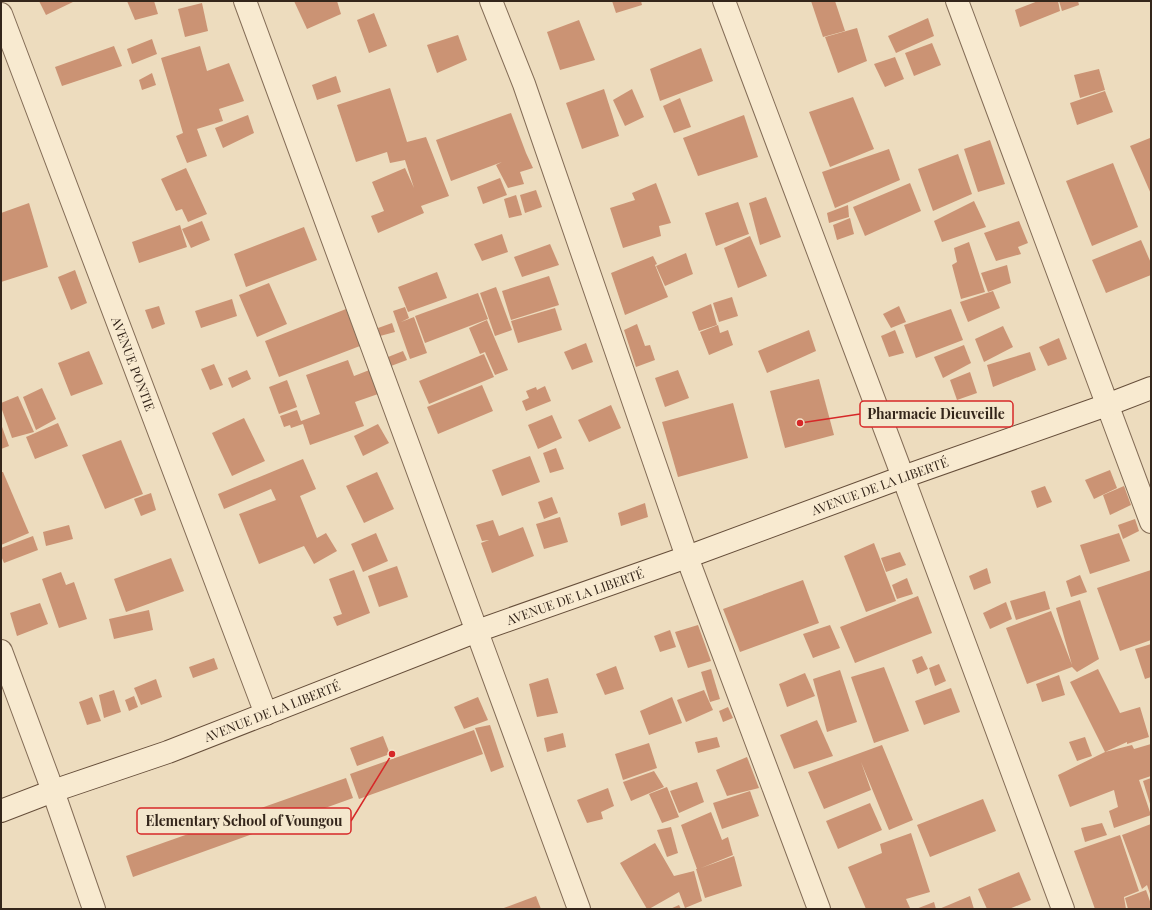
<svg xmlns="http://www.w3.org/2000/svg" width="1152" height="910" font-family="'Playfair Display',serif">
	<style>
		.building { fill: #cb9374 }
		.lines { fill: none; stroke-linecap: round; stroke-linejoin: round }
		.street-casing { stroke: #846d57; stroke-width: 24 }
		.secondary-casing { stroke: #664e3a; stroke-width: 24 }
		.street { stroke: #f8ead0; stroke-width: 22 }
		.secondary { stroke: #f8ead0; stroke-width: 22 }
		.labels { text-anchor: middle; stroke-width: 3; stroke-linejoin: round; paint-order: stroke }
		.street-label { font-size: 13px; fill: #34261b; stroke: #f4e7cd }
		.leader { fill: none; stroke: #d62828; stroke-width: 1.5 }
		.callout-dot { fill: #d62828; stroke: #f4e7cd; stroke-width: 1.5 }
		.callout { fill: #f4e7cd; stroke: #d62828; stroke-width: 1.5 }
		.callout-label { font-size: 14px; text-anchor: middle; font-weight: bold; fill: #34261b }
	</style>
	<rect width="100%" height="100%" fill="#eddcbe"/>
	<g class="building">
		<path d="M39,1H75L46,15Z"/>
		<path d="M127,1H154L158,14L135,20Z"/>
		<path d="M294,1H337L341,14L307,29Z"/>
		<path d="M612,1H641L642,5L616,13Z"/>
		<path d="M811,1H835L845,31L823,37Z"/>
		<path d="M1038,1H1058L1060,11L1020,27L1015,10Z"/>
		<path d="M1059,1H1078L1079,5L1062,11Z"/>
		<path d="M202,3L208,31L185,37L178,9Z"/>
		<path d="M374,13L387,46L369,53L357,20Z"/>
		<path d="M928,18L934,36L896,53L888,36Z"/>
		<path d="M579,20L595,60L560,70L547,32Z"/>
		<path d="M857,28L867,61L838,73L825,37Z"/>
		<path d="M458,35L467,60L437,73L427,45Z"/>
		<path d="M152,39L157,54L132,64L127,49Z"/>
		<path d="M932,43L941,65L914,76L905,53Z"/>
		<path d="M114,46L122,66L62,86L55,67Z"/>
		<path d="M200,46L207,71L229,63L244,101L219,109L223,121L197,129L207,156L187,163L176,136L183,133L161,58Z"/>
		<path d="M701,48L713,81L660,101L650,69Z"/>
		<path d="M895,57L904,79L885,87L874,64Z"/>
		<path d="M1099,69L1105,90L1080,98L1074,75Z"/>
		<path d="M152,73L156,85L142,90L139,80Z"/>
		<path d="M336,76L341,92L317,100L312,85Z"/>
		<path d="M390,88L407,142L426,137L449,196L421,206L424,213L378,233L371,216L384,211L372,182L405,168L414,188L405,160L390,163L387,152L356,162L337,105Z"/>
		<path d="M604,89L619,136L582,149L566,103Z"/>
		<path d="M632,89L644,117L625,126L613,100Z"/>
		<path d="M1105,91L1113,112L1077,125L1070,103Z"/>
		<path d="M853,97L874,149L830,167L809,112Z"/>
		<path d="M680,98L691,127L674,133L663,106Z"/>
		<path d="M511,113L526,153L533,168L520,172L524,184L508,188L496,165L502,162L451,181L436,140Z"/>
		<path d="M248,115L254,133L223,148L215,128Z"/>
		<path d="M744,115L758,157L698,176L683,138Z"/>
		<path d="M1150,138L1151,141V194L1130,146Z"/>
		<path d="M990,140L1005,184L978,192L964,149Z"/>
		<path d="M889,149L900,180L835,208L822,172Z"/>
		<path d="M958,154L972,194L933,211L918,169Z"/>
		<path d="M1113,163L1138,227L1092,246L1066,181Z"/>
		<path d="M186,168L207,214L188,222L182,209L176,211L161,179Z"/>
		<path d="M500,178L507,195L483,204L477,187Z"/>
		<path d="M656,183L671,223L659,226L661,236L623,248L610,208L635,200L632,193Z"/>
		<path d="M910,183L921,211L865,236L853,207Z"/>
		<path d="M536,190L542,207L525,213L520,195Z"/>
		<path d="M516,195L522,215L509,218L504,199Z"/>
		<path d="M766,197L781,237L760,245L749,203Z"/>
		<path d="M974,201L986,227L942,242L934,221Z"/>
		<path d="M738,202L749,234L716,246L705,213Z"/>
		<path d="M29,203L48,267L1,282V213Z"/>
		<path d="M848,205L849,217L829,223L827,213Z"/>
		<path d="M850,218L854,234L837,240L833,225Z"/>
		<path d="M202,221L210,240L191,248L182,229Z"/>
		<path d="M1019,221L1028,243L1018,247L1021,254L996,261L984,233Z"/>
		<path d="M180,225L187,247L139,263L132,242Z"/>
		<path d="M304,227L317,260L246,287L234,254Z"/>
		<path d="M502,234L508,252L482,261L474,244Z"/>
		<path d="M750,236L767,276L738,288L724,248Z"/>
		<path d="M1141,240L1151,263V275L1106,293L1092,260Z"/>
		<path d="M969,242L985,292L961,299L952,265L957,262L954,248Z"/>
		<path d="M550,244L559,265L522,277L514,257Z"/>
		<path d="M686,253L693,274L665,286L656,266Z"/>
		<path d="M653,256L657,264L655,265L668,297L625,315L611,273Z"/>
		<path d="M1007,265L1011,283L988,292L981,273Z"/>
		<path d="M75,270L87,303L71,310L58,277Z"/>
		<path d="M437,272L447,298L408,312L398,287Z"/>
		<path d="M549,276L559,305L511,320L502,291Z"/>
		<path d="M269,283L287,324L257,337L239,295Z"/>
		<path d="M496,287L512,330L495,336L480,293Z"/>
		<path d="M993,291L1000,308L968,322L960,302Z"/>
		<path d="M478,293L488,319L425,343L415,316Z"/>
		<path d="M732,297L738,316L719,322L713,303Z"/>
		<path d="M232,299L237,316L201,328L195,311Z"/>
		<path d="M711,304L717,325L699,331L692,312Z"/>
		<path d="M159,306L165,324L152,329L145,310Z"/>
		<path d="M899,306L906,322L891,328L883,314Z"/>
		<path d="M405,307L409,318L401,322L414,317L427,353L410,359L393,311Z"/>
		<path d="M555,308L562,330L518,343L511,321Z"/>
		<path d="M346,309L360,346L279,377L265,341Z"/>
		<path d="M951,309L963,340L916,358L904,325Z"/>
		<path d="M487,320L508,370L495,375L485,352L480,354L469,328Z"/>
		<path d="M392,323L395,332L380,336L378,328Z"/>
		<path d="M637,324L645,346L650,345L655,360L636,367L624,330Z"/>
		<path d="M718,325L720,333L728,330L733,345L709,355L700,332Z"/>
		<path d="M1003,326L1013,347L984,362L975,339Z"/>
		<path d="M809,330L816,351L767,373L758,351Z"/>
		<path d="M895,330L904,353L889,357L881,336Z"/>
		<path d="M1059,338L1067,359L1048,366L1039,347Z"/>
		<path d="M586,343L593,362L572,370L564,352Z"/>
		<path d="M964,345L971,363L943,378L934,357Z"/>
		<path d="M89,351L103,384L71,396L58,363Z"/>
		<path d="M403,351L407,360L391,366L388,357Z"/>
		<path d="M1030,352L1036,370L993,387L987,365Z"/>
		<path d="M484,354L494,377L429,404L419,381Z"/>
		<path d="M348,360L354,376L372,369L381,393L355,402L364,426L310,445L303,424L291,428L290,425L284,427L280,416L297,410L301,421L320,414L306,375Z"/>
		<path d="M214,364L223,385L210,390L201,369Z"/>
		<path d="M247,370L251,379L232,388L228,378Z"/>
		<path d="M678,370L689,398L665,407L655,378Z"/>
		<path d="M970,372L977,393L957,400L950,380Z"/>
		<path d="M819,379L834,435L785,448L770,391Z"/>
		<path d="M287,380L297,407L279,414L269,387Z"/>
		<path d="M482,385L493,411L438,434L427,407Z"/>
		<path d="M545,386L551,401L526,411L522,401L529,398L526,391L536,387L537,390Z"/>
		<path d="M42,388L56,419L36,430L23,397Z"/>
		<path d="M18,396L34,432L12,438L1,407V403Z"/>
		<path d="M733,403L748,458L678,477L662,422Z"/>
		<path d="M611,405L621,428L589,442L578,420Z"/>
		<path d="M552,415L562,438L538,449L528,425Z"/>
		<path d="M244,418L265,461L232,476L212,433Z"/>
		<path d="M58,423L68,446L35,459L26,437Z"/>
		<path d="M1,424L9,446L1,449Z"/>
		<path d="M378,424L389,443L363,456L354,436Z"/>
		<path d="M121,440L143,494L105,509L82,455Z"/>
		<path d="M556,448L564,469L550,473L543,453Z"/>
		<path d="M530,456L540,482L502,496L492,470Z"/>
		<path d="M303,459L316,489L300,496L317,538L326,533L337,551L314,564L304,546L259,564L239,514L276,500L271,489L224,509L218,494Z"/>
		<path d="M1110,470L1117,488L1094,499L1085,480Z"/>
		<path d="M1,472H3L29,533L1,545Z"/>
		<path d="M377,472L394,509L364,523L346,486Z"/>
		<path d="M1045,486L1052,502L1037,508L1031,491Z"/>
		<path d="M1124,486L1131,505L1110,515L1103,495Z"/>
		<path d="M151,493L156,510L141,516L134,499Z"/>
		<path d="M552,497L558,513L544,519L538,502Z"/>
		<path d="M645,503L648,517L621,526L618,513Z"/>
		<path d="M560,517L568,542L544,549L536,524Z"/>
		<path d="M1135,519L1139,531L1123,539L1118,525Z"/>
		<path d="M493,520L499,536L523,527L534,556L492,573L481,543L489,540L482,541L476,525Z"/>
		<path d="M69,525L73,539L46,546L43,532Z"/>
		<path d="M376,533L388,561L363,572L351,544Z"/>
		<path d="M1119,533L1130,561L1090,574L1080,545Z"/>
		<path d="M33,536L38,550L4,563L1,556V548Z"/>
		<path d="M874,543L896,601L866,612L844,556Z"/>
		<path d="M900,552L906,565L886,572L881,558Z"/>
		<path d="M171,558L184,591L126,612L114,579Z"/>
		<path d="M397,566L408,597L379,607L368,576Z"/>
		<path d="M987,568L991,583L974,590L969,576Z"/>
		<path d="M354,570L370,613L337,626L333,617L342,614L329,579Z"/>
		<path d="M1151,570V640L1120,651L1097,588Z"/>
		<path d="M61,572L66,585L74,582L87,619L59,628L42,579Z"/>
		<path d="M1080,575L1087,592L1071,597L1066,581Z"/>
		<path d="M907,578L913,594L897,599L892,585Z"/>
		<path d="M803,580L819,623L740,652L723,609Z"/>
		<path d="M1045,591L1050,609L1016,620L1010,601Z"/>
		<path d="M918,596L932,633L855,663L840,627Z"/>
		<path d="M1080,600L1099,659L1077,672L1072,667L1027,684L1006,628L1051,611L1072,665L1056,608Z"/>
		<path d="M1006,602L1012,619L990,629L983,613Z"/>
		<path d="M40,603L48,624L17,636L10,613Z"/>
		<path d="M149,610L153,630L114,639L109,619Z"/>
		<path d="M698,625L711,661L688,668L675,632Z"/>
		<path d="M830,625L840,648L813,658L803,634Z"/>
		<path d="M670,630L676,647L660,652L654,636Z"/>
		<path d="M1151,644V677L1145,679L1135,649Z"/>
		<path d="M922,656L928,669L917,674L912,660Z"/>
		<path d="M214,658L218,669L193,678L189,667Z"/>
		<path d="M939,664L946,681L935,686L929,668Z"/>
		<path d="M616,666L624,689L605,695L596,674Z"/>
		<path d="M884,667L909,731L874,743L851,677Z"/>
		<path d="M711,669L720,699L710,702L701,672Z"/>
		<path d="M1098,669L1120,713L1140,707L1149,737L1127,744V742L1105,752L1132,745L1134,749L1151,744V776L1139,780L1151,815L1114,828L1109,811L1118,807L1114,790L1070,807L1058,775L1105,752L1070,682Z"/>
		<path d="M840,670L857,722L827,732L813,679Z"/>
		<path d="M805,673L815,696L787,707L779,684Z"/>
		<path d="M1059,675L1065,695L1042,702L1036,684Z"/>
		<path d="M548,678L558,713L537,717L529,684Z"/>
		<path d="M156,679L162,697L141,705L134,688Z"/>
		<path d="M951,688L960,712L924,725L915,701Z"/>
		<path d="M114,690L121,712L104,718L99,695Z"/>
		<path d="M704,690L713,710L686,722L677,700Z"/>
		<path d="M134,696L138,707L129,711L125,700Z"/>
		<path d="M92,697L101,721L87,725L79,702Z"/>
		<path d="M478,697L488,720L464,729L454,707Z"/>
		<path d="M672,697L682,723L649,735L640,711Z"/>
		<path d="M728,707L733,718L723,722L719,711Z"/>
		<path d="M817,720L833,756L794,769L780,735Z"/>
		<path d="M490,725L504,767L491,772L475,728Z"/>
		<path d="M474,730L483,754L359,799L350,774Z"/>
		<path d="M563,733L566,747L547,752L544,738Z"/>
		<path d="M383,736L390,754L357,766L350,748Z"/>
		<path d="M717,737L720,747L698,753L695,742Z"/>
		<path d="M1085,737L1092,756L1077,761L1069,742Z"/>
		<path d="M649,743L657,768L623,780L615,754Z"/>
		<path d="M882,745L913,820L889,830L861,762L871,790L824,809L808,772Z"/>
		<path d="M747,757L759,788L727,796L716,770Z"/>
		<path d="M654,771L664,787L631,801L623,782Z"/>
		<path d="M346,778L353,798L133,877L126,856Z"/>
		<path d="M1151,778V807L1143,781Z"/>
		<path d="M697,782L704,802L679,813L670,791Z"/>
		<path d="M667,787L679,817L662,823L649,794Z"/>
		<path d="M608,788L614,806L601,812L603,819L587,823L577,800Z"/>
		<path d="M750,791L759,816L722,829L713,803Z"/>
		<path d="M983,799L996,831L930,857L917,825Z"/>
		<path d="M870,803L882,830L838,849L826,821Z"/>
		<path d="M711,812L722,840L728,837L733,855L701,868L734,856L742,886L705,898L696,869H697L681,825Z"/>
		<path d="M1102,823L1107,835L1085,842L1081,828Z"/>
		<path d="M1151,824V897L1147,885L1142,889L1122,835Z"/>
		<path d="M671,827L678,853L667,857L657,830Z"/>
		<path d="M911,833L930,892L906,899L910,908L907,909H866L848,867L882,853L880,844Z"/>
		<path d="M1120,835L1139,891L1124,897L1126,909H1095L1074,851Z"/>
		<path d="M655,843L674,876L694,871L702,901L685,908L679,892L649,909H647L620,863Z"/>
		<path d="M1019,872L1031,900L1009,909H987L978,889Z"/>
		<path d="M1146,890L1151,904V909H1128L1125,898Z"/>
		<path d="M536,896L541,909H501Z"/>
		<path d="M970,896L974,909H939Z"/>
		<path d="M934,902L936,909H916Z"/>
		<path d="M679,905L681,909H670Z"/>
	</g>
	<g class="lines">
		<g class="street-casing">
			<g id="street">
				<path d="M245,1L579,909"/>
				<path d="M491,1L524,84L687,557L819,909"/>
				<path d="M724,1L903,477L1063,909"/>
				<path d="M957,1L1151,522"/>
				<path id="s1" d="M1,14L266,714"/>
				<path d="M1,651L53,791L94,909"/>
			</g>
		</g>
		<g class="secondary-casing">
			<g id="secondary">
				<path id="s2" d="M1,811L53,791L168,752L477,631L687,557L903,477L1107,405L1151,388"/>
			</g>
		</g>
		<use href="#street" class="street"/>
		<use href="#secondary" class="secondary"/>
	</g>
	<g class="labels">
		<g class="street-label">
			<text dy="5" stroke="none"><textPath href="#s1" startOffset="374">AVENUE PONTIE</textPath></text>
			<text dy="5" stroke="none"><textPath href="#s2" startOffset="937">AVENUE DE LA LIBERTÉ</textPath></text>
			<text dy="5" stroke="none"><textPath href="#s2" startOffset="613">AVENUE DE LA LIBERTÉ</textPath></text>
			<text dy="5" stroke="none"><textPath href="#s2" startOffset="289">AVENUE DE LA LIBERTÉ</textPath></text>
		</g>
	</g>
	<path class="leader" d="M800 423L860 414M392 754L351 821"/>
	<g class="callout-dot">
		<circle cx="800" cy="423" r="4"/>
		<circle cx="392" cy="754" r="4"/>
	</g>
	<g class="callout">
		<rect x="860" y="401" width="153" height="26" rx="4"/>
		<rect x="137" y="808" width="214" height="26" rx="4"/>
	</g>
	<g class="callout-label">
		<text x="936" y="419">Pharmacie Dieuveille</text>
		<text x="244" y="826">Elementary School of Voungou</text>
	</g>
	<rect width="1152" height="910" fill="none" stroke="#34261b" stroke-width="4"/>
</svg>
